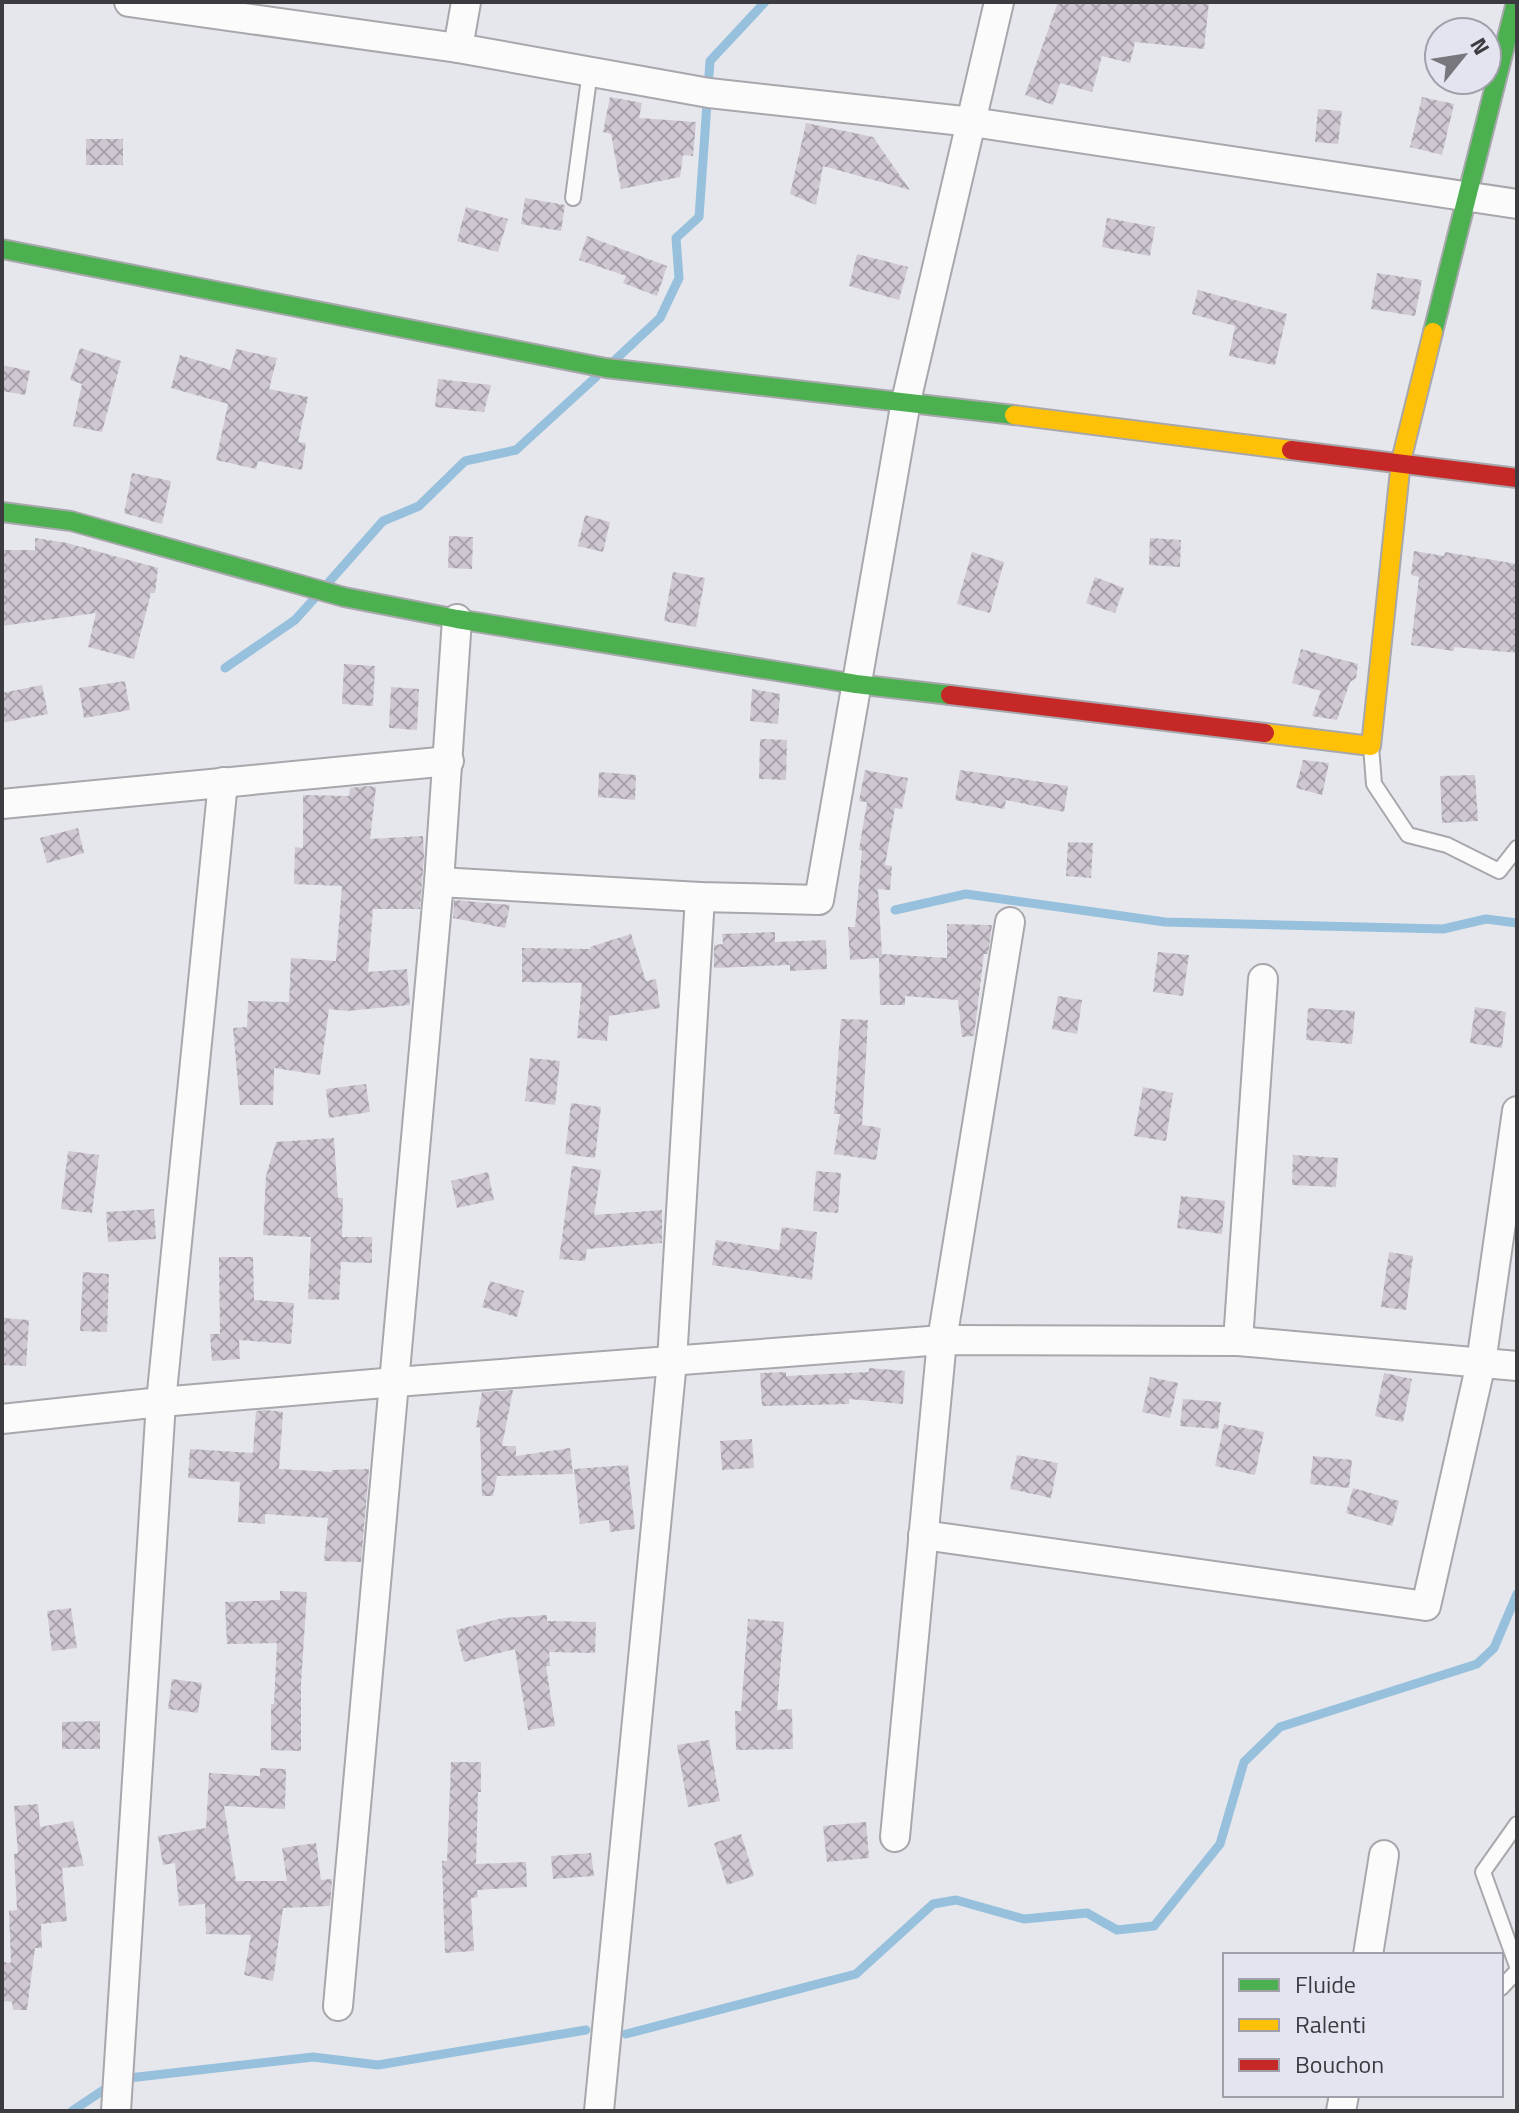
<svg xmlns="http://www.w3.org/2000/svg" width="1519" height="2113" font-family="'Titillium Web',sans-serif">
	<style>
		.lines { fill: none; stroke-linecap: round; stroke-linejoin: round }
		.stream { stroke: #96c0dc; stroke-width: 9 }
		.building { fill: url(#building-cross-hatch) }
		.lane-casing { stroke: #a7a7ac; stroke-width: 18 }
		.street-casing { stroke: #a7a7ac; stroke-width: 32 }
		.fast-casing { stroke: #a7a7ac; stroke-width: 22 }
		.slow-casing { stroke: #a7a7ac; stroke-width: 22 }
		.jam-casing { stroke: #a7a7ac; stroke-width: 22 }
		.lane { stroke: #fbfbfc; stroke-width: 14 }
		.street { stroke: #fbfbfc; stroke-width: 28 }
		.fast { stroke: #4caf50; stroke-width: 18 }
		.slow { stroke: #ffc107; stroke-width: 18 }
		.jam { stroke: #c62828; stroke-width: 18 }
	</style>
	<defs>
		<pattern id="building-cross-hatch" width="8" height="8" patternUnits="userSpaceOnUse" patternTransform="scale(2)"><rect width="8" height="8" fill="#cfc7d2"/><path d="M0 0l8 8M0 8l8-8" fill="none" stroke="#a9a3ac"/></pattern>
	</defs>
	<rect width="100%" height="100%" fill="#e6e7ed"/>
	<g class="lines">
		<g class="stream">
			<path d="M616,359L660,318L679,278L676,238L699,217L710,61L765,2"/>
			<path d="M329,582L383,521L419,506L465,461L516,450L596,377"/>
			<path d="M225,668L295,620L314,599"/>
			<path d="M895,910L966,894L1165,922L1443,929L1486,919L1517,923"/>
			<path d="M626,2034L856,1974L933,1904L956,1900L1024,1919L1087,1913L1117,1930L1154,1926L1220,1844L1244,1762L1280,1727L1477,1664L1494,1648L1517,1594"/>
			<path d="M72,2111L120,2079L313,2057L378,2065L586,2030"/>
		</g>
	</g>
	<g class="building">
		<path d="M1058,2H1209L1204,49L1135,42L1130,63L1102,56L1092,92L1060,83L1053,105L1025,95Z"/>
		<path d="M610,97L642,103L639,118L696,122L693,156L683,155L680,177L621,189L611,134L603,132Z"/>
		<path d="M1422,97L1454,104L1442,155L1410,147Z"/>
		<path d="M1318,109L1342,111L1338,144L1315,142Z"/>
		<path d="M806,123L873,137L910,190L823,166L816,205L790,194Z"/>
		<rect x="86" y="139" width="37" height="26"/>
		<path d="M525,198L565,205L561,231L521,224Z"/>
		<path d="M466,207L508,219L498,252L457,241Z"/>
		<path d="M1107,218L1155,227L1150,256L1102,247Z"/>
		<path d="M587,236L667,266L657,296L623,283L626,276L579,260Z"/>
		<path d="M857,254L908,267L899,300L849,286Z"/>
		<path d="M1377,273L1422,280L1415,316L1371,309Z"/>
		<path d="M1198,290L1287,314L1275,365L1229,356L1235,326L1192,314Z"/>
		<path d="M80,348L121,361L102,432L73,426L82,384L70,380Z"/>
		<path d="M236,349L277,358L269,389L308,397L298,442L306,443L302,470L258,461L256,469L216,460L228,404L171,388L180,355L230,370Z"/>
		<path d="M2,365L30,371L25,395L2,391Z"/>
		<path d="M438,379L491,385L484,412L435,407Z"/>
		<path d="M132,473L171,481L162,524L124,513Z"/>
		<path d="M585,515L610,522L603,552L578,546Z"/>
		<path d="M449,536L473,537L472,569L448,568Z"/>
		<path d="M35,538L67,543L158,568L155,593H151L134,659L88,647L96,613L2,626V550H35Z"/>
		<path d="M1150,538L1181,540L1180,567L1149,565Z"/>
		<path d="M1414,551L1444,556L1445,552L1517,564V653L1454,647V651L1411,645L1419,577L1411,575Z"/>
		<path d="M972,552L1004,562L990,613L957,604Z"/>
		<path d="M673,572L705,578L696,627L664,621Z"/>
		<path d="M1095,577L1124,588L1115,613L1086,603Z"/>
		<path d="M1301,649L1358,664L1356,678L1350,682L1337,720L1312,716L1321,691L1292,683Z"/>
		<path d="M344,664L375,666L373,706L342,704Z"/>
		<path d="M125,681L130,710L84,718L79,688Z"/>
		<path d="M42,685L48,714L2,723V693Z"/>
		<path d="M391,687L419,689L417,730L389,728Z"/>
		<path d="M752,689L780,694L778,724L750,721Z"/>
		<path d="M760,739L787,740L786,780L759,779Z"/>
		<path d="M1303,760L1329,763L1322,795L1296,788Z"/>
		<path d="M865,770L908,778L902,809L895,808L885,865L892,866L890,890L878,889L882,954L947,958V924L992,925L988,954H984L974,1036L962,1037L958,1000L905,996V1005H880L879,958L850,960L848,927H855L862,850H859L867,802L859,801Z"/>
		<path d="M960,770L1068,786L1064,812L1006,800L1004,809L955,800Z"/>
		<path d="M599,772L636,775L635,800L598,797Z"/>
		<path d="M1475,775L1478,821L1442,823L1440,776Z"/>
		<path d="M368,786L376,787L370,839L423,836L424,855L420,909H373L368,972L407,969L410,1005L347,1011L329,1009L320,1075L274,1068L273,1105H240L233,1028L247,1027L248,1001L289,1002L291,958L336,961L342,886L294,884L295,847L303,848V795L349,796L350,788Z"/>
		<path d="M78,828L84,853L47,863L40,838Z"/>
		<path d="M1068,842L1093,843L1091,878L1066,876Z"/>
		<path d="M454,900L510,905L505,928L453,918Z"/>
		<path d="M775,932V942L826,940L827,969L790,971V965L714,968V945L723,944L722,934Z"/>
		<path d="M631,934L646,981L656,979L660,1008L609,1016L607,1041L577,1038L582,983L522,982V948L591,949L590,947Z"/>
		<path d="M1158,952L1189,955L1183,996L1153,992Z"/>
		<path d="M1058,996L1082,1000L1077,1034L1052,1029Z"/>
		<path d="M1475,1007L1506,1012L1502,1048L1470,1043Z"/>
		<path d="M1308,1008L1355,1011L1352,1044L1306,1040Z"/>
		<path d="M841,1019L868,1020L862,1125L881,1128L876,1160L834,1154L840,1114H834Z"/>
		<path d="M530,1058L560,1061L555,1105L525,1101Z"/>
		<path d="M366,1084L370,1112L329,1118L326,1089Z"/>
		<path d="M1143,1087L1173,1093L1166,1141L1134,1136Z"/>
		<path d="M571,1103L601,1107L595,1158L565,1154Z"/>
		<path d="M334,1138L338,1198H343L342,1237H372V1263L341,1262L339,1300L308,1299L311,1237L263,1235L266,1176L276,1142Z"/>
		<path d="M68,1151L99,1155L92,1213L61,1209Z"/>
		<path d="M1293,1155L1338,1158L1336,1187L1292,1185Z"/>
		<path d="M572,1166L601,1170L594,1215L662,1210V1243L587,1249L585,1261L559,1259Z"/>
		<path d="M816,1171L841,1173L838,1213L813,1211Z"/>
		<path d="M488,1172L494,1200L457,1208L451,1181Z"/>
		<path d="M1181,1196L1225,1201L1222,1234L1177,1228Z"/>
		<path d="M154,1209L156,1239L108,1242L106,1212Z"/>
		<path d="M782,1227L817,1232L812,1280L712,1265L716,1240L779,1250Z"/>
		<path d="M1389,1252L1413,1256L1406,1310L1381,1307Z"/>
		<path d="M219,1257H253L254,1300L294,1303L291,1344L239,1340L240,1359L212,1361L210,1334H220Z"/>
		<path d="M83,1272L109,1274L107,1332L80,1331Z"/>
		<path d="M490,1281L524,1291L517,1317L482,1307Z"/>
		<path d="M2,1318L29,1320L26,1366L2,1365Z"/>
		<path d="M869,1368L905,1371L903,1404L849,1399V1404L762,1406L760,1373L786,1372V1376L869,1372Z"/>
		<path d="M1384,1373L1412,1379L1403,1422L1375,1416Z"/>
		<path d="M1150,1377L1178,1383L1170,1418L1142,1412Z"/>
		<path d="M513,1390L502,1446H516V1456L570,1448L573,1474L497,1476L493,1496H482L480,1428L476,1427L482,1392Z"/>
		<path d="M1183,1399L1221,1402L1218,1429L1180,1426Z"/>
		<path d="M266,1410L283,1412L279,1469L332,1472V1470L369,1469L361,1562L324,1561L328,1518L265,1514V1524L238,1522L240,1482L188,1478L190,1449L253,1453L256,1411Z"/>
		<path d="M1224,1424L1264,1432L1255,1475L1215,1466Z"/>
		<path d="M752,1439L754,1468L722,1470L720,1441Z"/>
		<path d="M1017,1455L1058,1463L1051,1498L1010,1489Z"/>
		<path d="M1313,1456L1352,1460L1349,1488L1310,1484Z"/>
		<path d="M628,1465L635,1529L610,1532L609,1520L580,1524L574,1469Z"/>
		<path d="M1353,1488L1399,1501L1392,1526L1346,1513Z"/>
		<path d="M280,1591L307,1592L301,1684V1751L271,1750V1704H274L277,1643L227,1644L225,1602L280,1600Z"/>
		<path d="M71,1608L77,1648L52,1651L47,1611Z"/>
		<path d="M547,1615V1621L596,1622L595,1653L549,1652L550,1666H546L555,1726L528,1730L515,1649L464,1662L456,1630L503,1618Z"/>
		<path d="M748,1619L784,1622L777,1710L792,1709L793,1749L736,1750L735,1711H741Z"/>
		<path d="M172,1679L202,1683L198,1713L168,1709Z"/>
		<path d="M100,1721V1749H62V1722Z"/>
		<path d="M709,1740L720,1801L688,1807L677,1745Z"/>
		<path d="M451,1762H481V1792H478L476,1864L526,1862L527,1887L477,1890L478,1897L471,1898L474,1951L445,1953L442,1861H447Z"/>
		<path d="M260,1768L286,1769L285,1809L224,1806L236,1881H287L282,1848L316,1843L321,1880L332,1879L330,1906L283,1908L273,1981L244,1975L251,1935L206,1934L205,1904L179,1906L175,1863L163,1865L158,1836L206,1828L209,1773L260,1776Z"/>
		<path d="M38,1804L40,1827L73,1821L84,1866L62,1868L67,1921L41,1924L42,1948H35L27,2010H13L12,2002L2,2001V1962L11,1963L9,1911L17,1910L14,1854L18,1853L14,1806Z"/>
		<path d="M866,1822L869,1858L827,1862L823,1826Z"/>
		<path d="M741,1834L754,1876L727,1885L714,1843Z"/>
		<path d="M591,1853L594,1876L553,1879L551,1856Z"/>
	</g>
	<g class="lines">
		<g class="lane-casing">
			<g id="lane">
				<path d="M573,198L590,71"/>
				<path d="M1371,746L1374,784L1408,835L1447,845L1499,871L1517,848"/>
				<path d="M1517,1824L1483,1872L1517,1966"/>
				<path d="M1501,1988L1517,1971"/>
			</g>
		</g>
		<g class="street-casing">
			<g id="street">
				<path d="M129,2L458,48L709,93L972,122L1517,204"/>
				<path d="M458,48L466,2"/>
				<path d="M2,804L449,761"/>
				<path d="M439,882L700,897L819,900L906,401L999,2"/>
				<path d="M1238,1341L1263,979"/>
				<path d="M2,1419L161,1402L396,1382L942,1340L1238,1341L1517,1366"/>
				<path d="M923,1535L1426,1606L1481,1363L1517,1111"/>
				<path d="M895,1837L942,1340L1010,922"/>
				<path d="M1368,1955L1384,1855"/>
				<path d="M338,2006L439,882L457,619"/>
				<path d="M116,2111L161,1402L223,782"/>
				<path d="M599,2111L672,1361L700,897"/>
				<path d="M1341,2111L1344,2095"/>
			</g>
		</g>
		<g class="fast-casing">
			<g id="fast">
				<path d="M2,249L606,368L1014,415"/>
				<path d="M1433,332L1516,2"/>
				<path d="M2,512L71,521L344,597L457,619L856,684L950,695"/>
			</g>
		</g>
		<g class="slow-casing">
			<g id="slow">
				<path d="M1014,415L1291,450"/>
				<path d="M1265,733L1371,746L1401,461L1433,332"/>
			</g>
		</g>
		<g class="jam-casing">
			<g id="jam">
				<path d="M1291,450L1517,478"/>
				<path d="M950,695L1265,733"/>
			</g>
		</g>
		<use href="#lane" class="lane"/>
		<use href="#street" class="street"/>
		<use href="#fast" class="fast"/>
		<use href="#slow" class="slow"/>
		<use href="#jam" class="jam"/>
	</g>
	<rect width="1519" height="2113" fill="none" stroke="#3b3b40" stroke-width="8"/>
	<rect x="1223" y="1953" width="280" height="144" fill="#e3e4f0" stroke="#a0a0aa" stroke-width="2"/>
	<rect x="1239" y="1979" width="40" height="12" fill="#4caf50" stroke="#a0a0aa" stroke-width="2"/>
	<text x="1295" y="1993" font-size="24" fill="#3b3b40">Fluide</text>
	<rect x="1239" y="2019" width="40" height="12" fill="#ffc107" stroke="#a0a0aa" stroke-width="2"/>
	<text x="1295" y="2033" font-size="24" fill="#3b3b40">Ralenti</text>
	<rect x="1239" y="2059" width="40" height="12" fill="#c62828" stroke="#a0a0aa" stroke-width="2"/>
	<text x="1295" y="2073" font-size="24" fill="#3b3b40">Bouchon</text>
	<g transform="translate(1463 56) rotate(60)"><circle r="38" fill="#e3e4f0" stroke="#a0a0aa" stroke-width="2"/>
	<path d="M0-6L14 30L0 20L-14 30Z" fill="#77777d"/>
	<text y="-12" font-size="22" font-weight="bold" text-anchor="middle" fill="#3b3b40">N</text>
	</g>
</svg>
